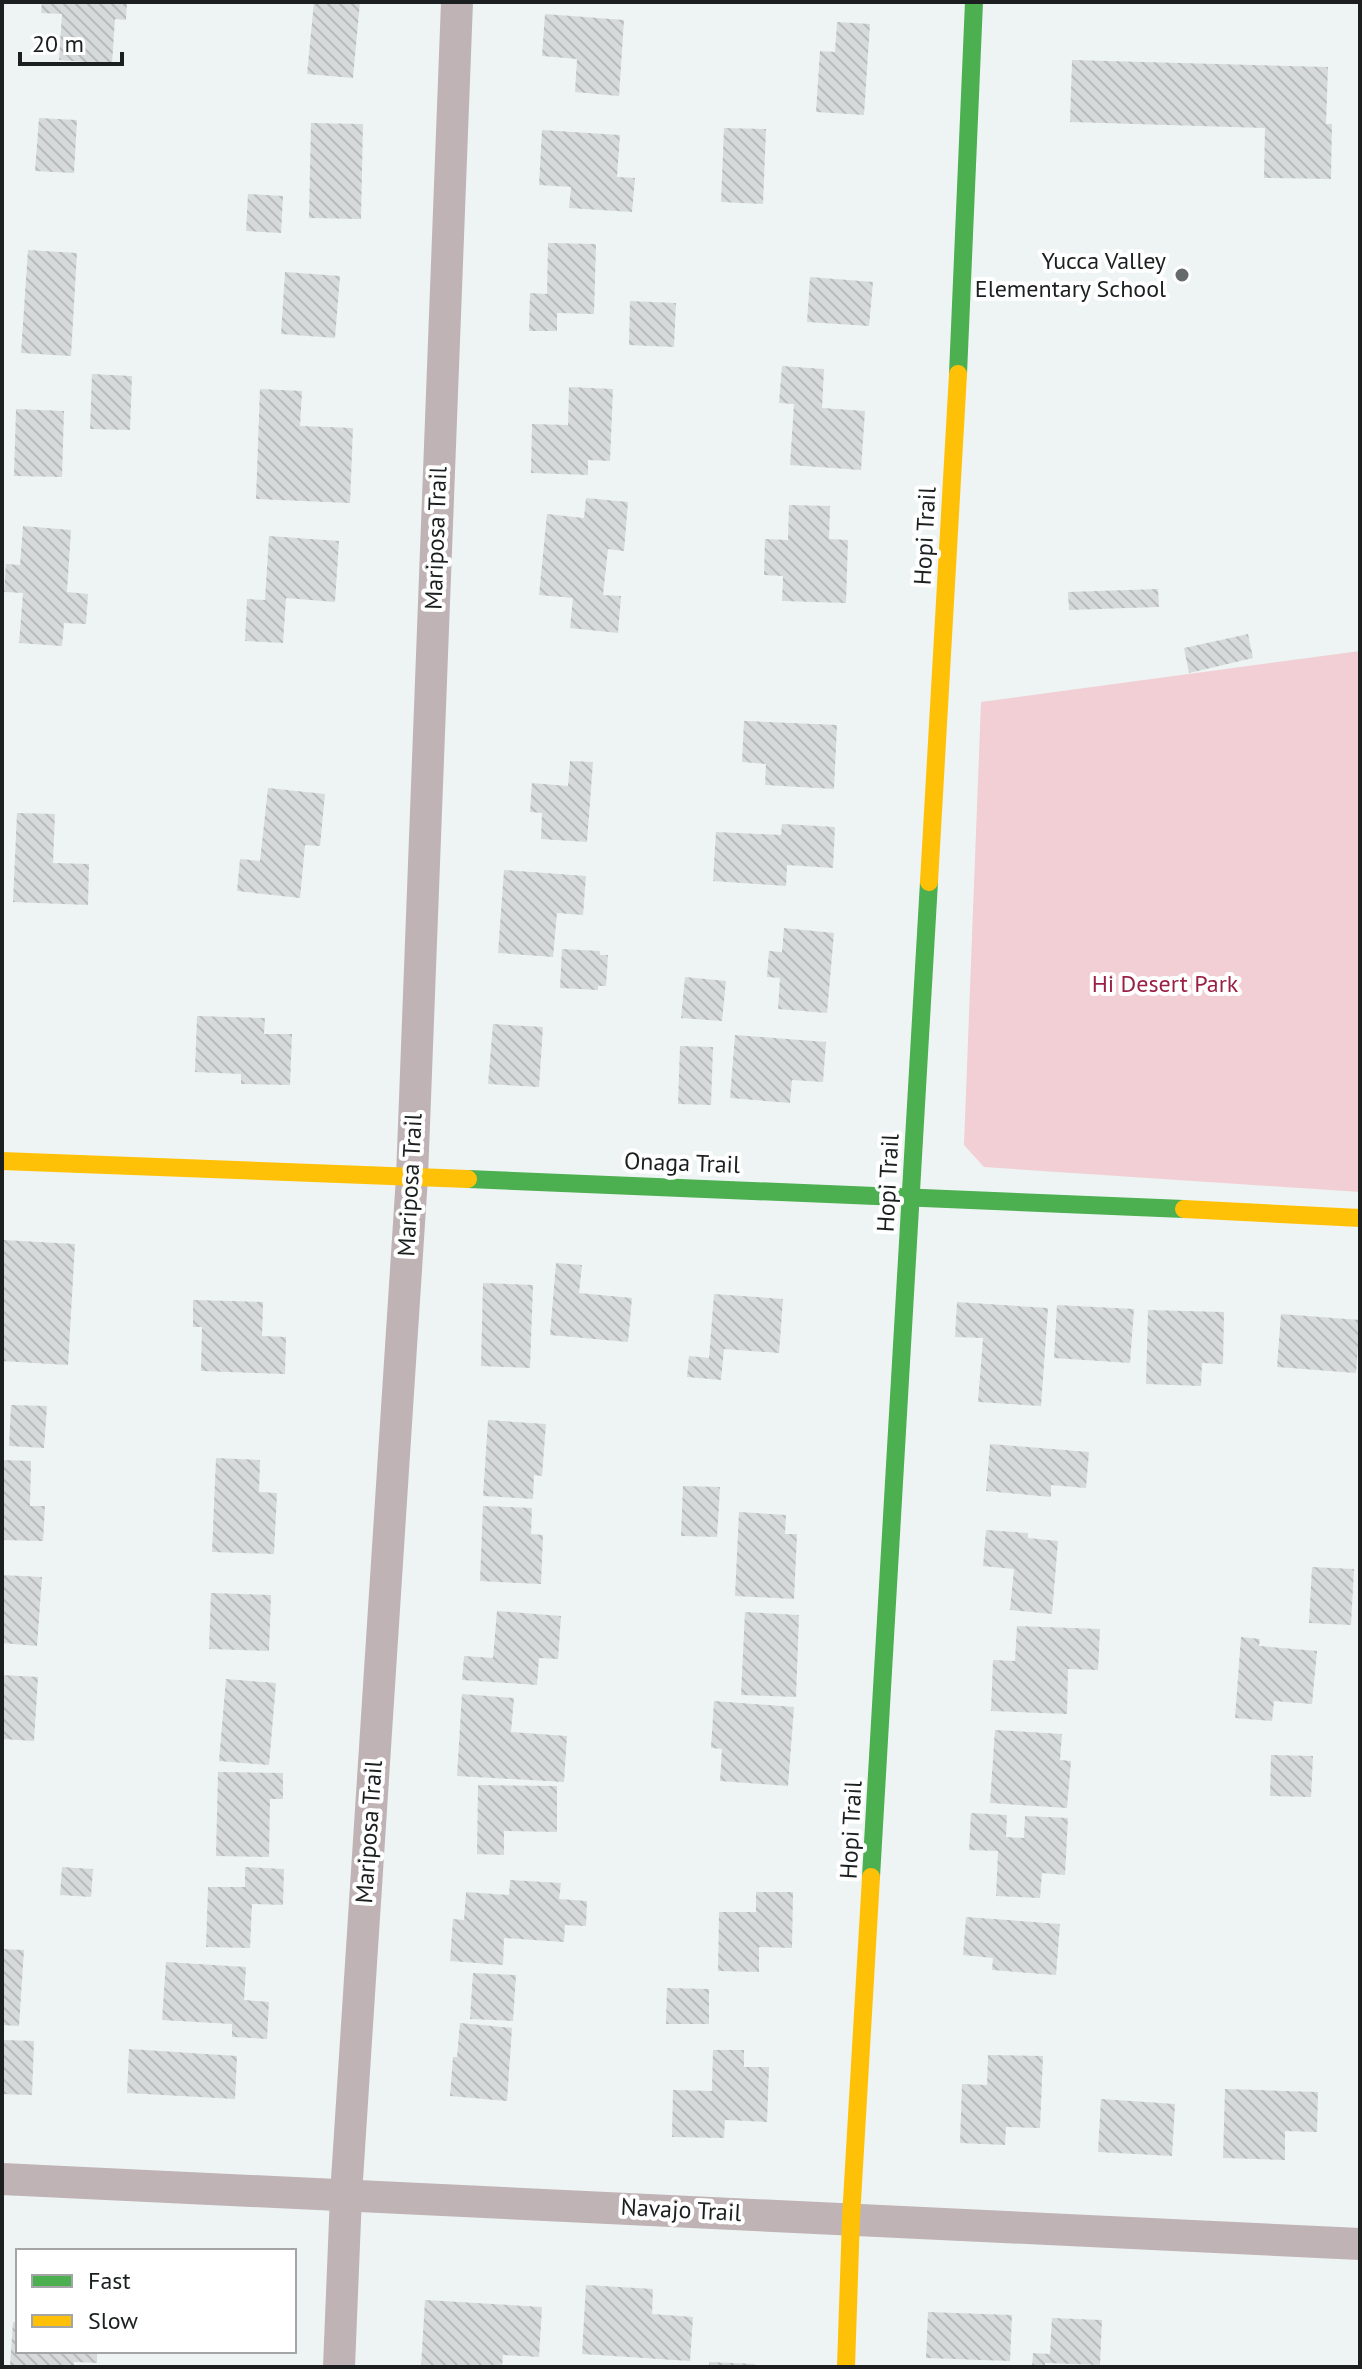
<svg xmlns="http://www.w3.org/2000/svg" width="1362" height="2369" font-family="'PT Sans',sans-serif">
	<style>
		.green { fill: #f1cfd4 }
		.building { fill: url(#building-back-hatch) }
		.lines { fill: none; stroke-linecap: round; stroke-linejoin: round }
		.street { stroke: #c0b3b5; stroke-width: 32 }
		.fast { stroke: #4caf50; stroke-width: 18 }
		.slow { stroke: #ffc107; stroke-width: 18 }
		.poi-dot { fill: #656a6a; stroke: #fff; stroke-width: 3 }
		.labels { text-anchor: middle; stroke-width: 8; stroke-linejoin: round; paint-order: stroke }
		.poi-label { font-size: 24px; fill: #1b1f20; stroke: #fff; text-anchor: end }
		.street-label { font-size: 24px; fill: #1b1f20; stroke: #fff }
		.park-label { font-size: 24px; fill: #9a2044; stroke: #fff }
	</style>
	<defs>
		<pattern id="building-back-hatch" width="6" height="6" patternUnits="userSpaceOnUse" patternTransform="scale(2)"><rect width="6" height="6" fill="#d6dadb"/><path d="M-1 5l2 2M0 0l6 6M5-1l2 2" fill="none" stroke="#b7bbbc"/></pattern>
	</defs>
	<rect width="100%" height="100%" fill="#eef4f4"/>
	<path class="green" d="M1360,651V1192L984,1167L964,1145L981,702Z"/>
	<g class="building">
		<path d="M42,2H127L126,20L115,19L112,64L59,60L62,14L41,13Z"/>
		<path d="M314,2H360L353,78L307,74Z"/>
		<path d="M545,14L624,20L619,96L575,92L577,59L542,56Z"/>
		<path d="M837,22L870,24L864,115L816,112L820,51L835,52Z"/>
		<path d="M1072,60L1328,67L1326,124H1332L1331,179L1264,178L1265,128L1070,122Z"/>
		<path d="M39,118L77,120L74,173L35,171Z"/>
		<path d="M311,123L363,124L361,219L309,218Z"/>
		<path d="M724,128L766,129L763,204L721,202Z"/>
		<path d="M542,130L620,135L617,177L635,178L632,212L569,208L571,187L539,185Z"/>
		<path d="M248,194L283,196L281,233L246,231Z"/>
		<path d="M548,243L596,244L594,314L557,313V331H529L530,293L547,294Z"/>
		<path d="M28,250L77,253L71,356L21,353Z"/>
		<path d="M285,272L340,276L335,338L281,334Z"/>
		<path d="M810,277L873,282L869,326L807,322Z"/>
		<path d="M630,301L676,303L674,347L629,345Z"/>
		<path d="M782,366L824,369L822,408L865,411L861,470L790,465L794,404L779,403Z"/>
		<path d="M92,374L132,376L130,430L90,429Z"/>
		<path d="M569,387L613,389L610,461L588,460V475L531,473L532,424L568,425Z"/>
		<path d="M260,389L302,391L300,426L353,428L350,503L256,499Z"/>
		<path d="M16,409L64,411L62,477L14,476Z"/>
		<path d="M586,498L628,502L624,551L608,549L603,595L621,596L618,633L570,628L573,598L539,595L547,514L584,518Z"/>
		<path d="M789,505L830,506L829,539L848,540L846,603L782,601L783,576L764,575L765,539L788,540Z"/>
		<path d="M23,526L71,530L67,592L88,594L86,624L64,623L62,646L19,643L23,593L4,592L6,564L20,565Z"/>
		<path d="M269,536L339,541L335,602L286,598L283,643L245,641L247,599L265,600Z"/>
		<path d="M1158,589L1159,607L1069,610L1068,592Z"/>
		<path d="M1248,634L1253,658L1189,673L1184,648Z"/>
		<path d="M744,721L837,725L834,789L765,785L766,764L742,762Z"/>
		<path d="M570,761L593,762L587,842L541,839L542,813L530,812L532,783L568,786Z"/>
		<path d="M268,788L325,794L320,846L305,845L300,898L237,891L240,859L260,861Z"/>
		<path d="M17,813L55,814L53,863L89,864L88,905L13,902Z"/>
		<path d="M782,824L835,827L833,868L787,865L786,886L713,881L716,832L781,835Z"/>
		<path d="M504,870L586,876L583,915L557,913L553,957L498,953Z"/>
		<path d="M784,928L834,933L827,1013L778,1009L780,978L767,977L769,951L782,952Z"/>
		<path d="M562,949L600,951V955H608L606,986H598V990L560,988Z"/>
		<path d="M685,977L726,981L722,1021L681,1018Z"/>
		<path d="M197,1016L265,1018L264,1034H292L290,1085L241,1084V1074L195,1072Z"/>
		<path d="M493,1024L543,1027L539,1087L488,1084Z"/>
		<path d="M735,1035L826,1042L823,1082L792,1080L790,1103L730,1098Z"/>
		<path d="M680,1046L713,1047L711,1105L678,1104Z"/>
		<path d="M3,1240L75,1244L68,1365L2,1361Z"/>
		<path d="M556,1263L582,1265L579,1293L632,1298L628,1342L550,1335Z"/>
		<path d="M483,1283L533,1285L530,1368L481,1366Z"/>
		<path d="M714,1294L783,1299L779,1353L724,1349L721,1380L687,1377L689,1356L709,1358Z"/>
		<path d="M193,1300L263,1302L262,1336L286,1337L285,1374L201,1371L202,1327H193Z"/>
		<path d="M957,1302L1048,1308L1041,1406L978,1402L983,1338L955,1337Z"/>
		<path d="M1057,1305L1134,1309L1130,1363L1054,1358Z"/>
		<path d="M1148,1310L1224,1312L1223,1364L1202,1363L1201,1386L1146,1384Z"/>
		<path d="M1281,1314L1360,1320L1356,1373L1277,1367Z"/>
		<path d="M11,1405L47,1406L44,1448L9,1446Z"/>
		<path d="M488,1420L546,1424L542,1476L534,1475L533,1499L483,1496Z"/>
		<path d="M990,1444L1089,1452L1086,1488L1051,1485V1497L986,1491Z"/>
		<path d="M216,1458L260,1460L259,1492L277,1493L274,1554L212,1552Z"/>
		<path d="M2,1460L31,1461L30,1506H45L43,1541L2,1540Z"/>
		<path d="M683,1486L720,1487L717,1537L681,1536Z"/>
		<path d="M483,1506L532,1508L531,1534L543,1535L541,1584L480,1581Z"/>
		<path d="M739,1512L786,1515L785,1534H797L794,1599L735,1596Z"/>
		<path d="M986,1530L1028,1533V1538L1058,1541L1052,1614L1010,1610L1014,1569L983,1566Z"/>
		<path d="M1312,1567L1354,1569L1351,1625L1309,1623Z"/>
		<path d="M2,1575L42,1577L37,1646L2,1643Z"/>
		<path d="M211,1593L271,1595L269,1651L209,1649Z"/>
		<path d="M497,1611L561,1616L558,1659L539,1658L537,1685L462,1680L464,1656L493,1658Z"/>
		<path d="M745,1612L799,1615L796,1697L741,1695Z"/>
		<path d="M1017,1626L1100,1629L1098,1670L1068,1669L1067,1714L991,1711L993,1660L1015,1661Z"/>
		<path d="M1241,1637L1260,1639L1259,1646L1317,1651L1312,1704L1274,1701L1272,1721L1235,1718Z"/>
		<path d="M2,1675L38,1677L34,1741L2,1739Z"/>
		<path d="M226,1679L276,1683L269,1765L219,1761Z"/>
		<path d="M462,1694L514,1698L511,1732L567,1736L564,1782L457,1776Z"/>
		<path d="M714,1701L794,1707L788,1786L720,1781L722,1749L711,1748Z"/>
		<path d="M995,1730L1062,1734L1060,1760L1071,1761L1067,1808L990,1803Z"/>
		<path d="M1271,1755L1313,1756L1311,1797L1270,1796Z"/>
		<path d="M218,1772L283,1773V1799H270L269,1857L216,1856Z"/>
		<path d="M478,1785L557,1786V1832L504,1831V1855L477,1854Z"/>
		<path d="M971,1813L1007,1815L1006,1837L1024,1838L1025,1816L1068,1818L1065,1875L1042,1873L1040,1898L996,1896L998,1851L969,1850Z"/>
		<path d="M62,1867L93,1869L91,1897L60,1895Z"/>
		<path d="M245,1867L284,1869L283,1905L252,1904L250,1948L206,1947L208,1887H245Z"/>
		<path d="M510,1880L561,1883L559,1899L587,1901L586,1926L565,1925L564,1942L504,1938L503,1965L450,1961L453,1919L464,1920L466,1892L509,1895Z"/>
		<path d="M756,1892H793L792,1948L759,1947V1972L718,1971L719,1912H756Z"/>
		<path d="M966,1917L1060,1924L1056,1975L992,1970L993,1958L963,1955Z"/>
		<path d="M2,1949L24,1950L19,2026L2,2025Z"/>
		<path d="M166,1962L246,1967L244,2000L269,2002L267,2039L232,2037V2024L162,2020Z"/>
		<path d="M473,1973L516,1975L513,2021L470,2019Z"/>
		<path d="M667,1988L709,1989V2024H666Z"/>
		<path d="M460,2023L512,2028L507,2101L450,2096L453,2057H457Z"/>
		<path d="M2,2040L34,2041L32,2095L2,2094Z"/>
		<path d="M129,2049L237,2056L235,2099L127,2093Z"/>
		<path d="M713,2050H744V2067H769L767,2122L725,2120L724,2138L672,2137L673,2090L712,2091Z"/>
		<path d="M988,2055L1043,2056L1040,2128L1006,2127L1005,2145L960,2143L962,2084L987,2085Z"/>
		<path d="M1225,2089L1318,2092L1317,2132L1285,2131V2160L1223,2158Z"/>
		<path d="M1101,2099L1175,2104L1172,2156L1098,2152Z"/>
		<path d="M586,2285L653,2289L652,2314L693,2317L690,2361L582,2354Z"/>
		<path d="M425,2300L542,2307L539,2357L503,2355L502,2367H421Z"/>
		<path d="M928,2312L1012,2315L1010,2361L926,2358Z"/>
		<path d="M1052,2318L1102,2320L1100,2365L1045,2363V2367H1032L1033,2353L1050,2354Z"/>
		<path d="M13,2322L18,2323V2351H97V2363L74,2362V2367L10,2366Z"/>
		<path d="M709,2362L755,2364L754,2367H709Z"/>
	</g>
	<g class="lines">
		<g class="street">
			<path d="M2,2179L1360,2244"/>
			<path d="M339,2367L346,2195L412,1177L457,2"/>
		</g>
		<g class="fast">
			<path d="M958,374L974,2"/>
			<path d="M468,1179L1184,1209"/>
			<path d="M871,1877L929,882"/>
		</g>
		<g class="slow">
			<path d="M929,882L958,374"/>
			<path d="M2,1161L468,1179"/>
			<path d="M1184,1209L1360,1218"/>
			<path d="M846,2367L851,2218L871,1877"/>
		</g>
	</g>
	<circle class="poi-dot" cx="1182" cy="275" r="8"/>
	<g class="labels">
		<g class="poi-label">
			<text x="1166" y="269">Yucca Valley<tspan x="1166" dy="28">Elementary School</tspan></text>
		</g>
		<g class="street-label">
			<text transform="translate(925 536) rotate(-87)" y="8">Hopi Trail</text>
			<text transform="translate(436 538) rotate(-88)" y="8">Mariposa Trail</text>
			<text transform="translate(682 1163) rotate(2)" y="8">Onaga Trail</text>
			<text transform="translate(888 1183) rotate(-87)" y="8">Hopi Trail</text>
			<text transform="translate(410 1185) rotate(-87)" y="8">Mariposa Trail</text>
			<text transform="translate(851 1830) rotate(-87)" y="8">Hopi Trail</text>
			<text transform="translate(369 1832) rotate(-86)" y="8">Mariposa Trail</text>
			<text transform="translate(681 2210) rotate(3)" y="8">Navajo Trail</text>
		</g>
		<g class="park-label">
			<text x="1165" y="992">Hi Desert Park</text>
		</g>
	</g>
	<rect width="1362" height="2369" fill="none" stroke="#1b1f20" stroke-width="8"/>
	<rect x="16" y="2249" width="280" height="104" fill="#ffffff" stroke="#a4a5a6" stroke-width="2"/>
	<rect x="32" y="2275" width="40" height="12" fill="#4caf50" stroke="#a4a5a6" stroke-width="2"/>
	<text x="88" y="2289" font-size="24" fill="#1b1f20">Fast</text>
	<rect x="32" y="2315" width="40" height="12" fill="#ffc107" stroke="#a4a5a6" stroke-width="2"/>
	<text x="88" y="2329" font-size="24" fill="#1b1f20">Slow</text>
	<path d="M20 52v12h102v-12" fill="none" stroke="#1b1f20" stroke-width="4"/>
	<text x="32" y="52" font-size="24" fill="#1b1f20" stroke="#ffffff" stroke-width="6" paint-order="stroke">20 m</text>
</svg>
